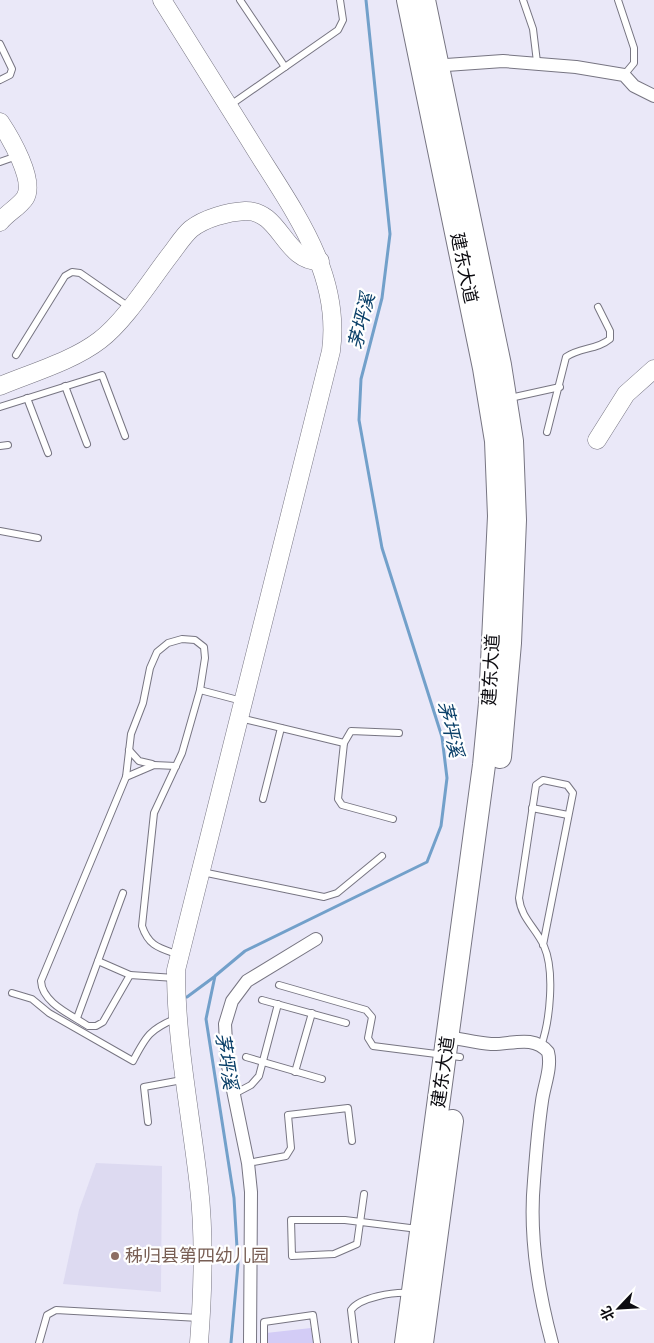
<svg xmlns="http://www.w3.org/2000/svg" width="654" height="1343" font-family="Karla,'Noto Sans SC',sans-serif">
	<style>
		.built { fill: #dddaf1 }
		.pitch { fill: #d3ccf6 }
		.lines { fill: none; stroke-linecap: round; stroke-linejoin: round }
		.stream { stroke: #72a0ca; stroke-width: 3 }
		.lane-casing { stroke: #777582; stroke-width: 8 }
		.street-casing { stroke: #777582; stroke-width: 14 }
		.secondary-casing { stroke: #777582; stroke-width: 19 }
		.highway-casing { stroke: #777582; stroke-width: 24 }
		.lane { stroke: #fff; stroke-width: 6 }
		.street { stroke: #fff; stroke-width: 12 }
		.secondary { stroke: #fff; stroke-width: 18 }
		.highway { stroke: #fff; stroke-width: 22 }
		.education-dot { fill: #8d6e63; stroke: #fff; stroke-width: 2 }
		.labels { text-anchor: middle; stroke-width: 4.5; stroke-linejoin: round; paint-order: stroke }
		.street-label { font-size: 18px; fill: #0d0c11; stroke: #fff }
		.education-label { font-size: 18px; fill: #785e54; stroke: #fff; text-anchor: start }
		.water-label { font-size: 19px; font-style: italic; fill: #0b4069; stroke: #fff }
	</style>
	<rect width="100%" height="100%" fill="#eae8f8"/>
	<path class="built" d="M96,1163L162,1166L161,1292L63,1284L79,1210Z"/>
	<path class="pitch" d="M311,1328L313,1343H267L266,1333Z"/>
	<g class="lines">
		<g class="stream">
			<path d="M187,997L214,977"/>
			<path d="M231,1343L238,1264L234,1198L206,1019L215,976L245,951L427,862L441,826L447,778L442,737L382,548L359,420L361,379L382,298L390,234L366,0"/>
		</g>
		<g class="lane-casing">
			<g id="lane">
				<path d="M240,0L285,67"/>
				<path d="M523,0L533,29L537,62"/>
				<path d="M618,0L634,48V63L624,75"/>
				<path d="M0,44L12,69L10,75L0,80"/>
				<path d="M229,106L338,30L343,20L340,0"/>
				<path d="M0,162L17,156"/>
				<path d="M16,355L65,276L72,272L80,273L129,307"/>
				<path d="M65,386L87,444"/>
				<path d="M27,398L48,453"/>
				<path d="M510,398L560,387"/>
				<path d="M0,407L102,375L125,436"/>
				<path d="M547,432L566,357C580,347 597,350 610,339V331L598,307"/>
				<path d="M0,446L8,445"/>
				<path d="M0,531L38,538"/>
				<path d="M200,690L242,701"/>
				<path d="M240,718L344,743"/>
				<path d="M129,750L139,761L152,764"/>
				<path d="M126,777L154,765L176,766"/>
				<path d="M263,799L281,728"/>
				<path d="M532,808L568,815"/>
				<path d="M393,819L342,805L338,799L344,743L351,731L399,733"/>
				<path d="M202,872L324,897L337,893L382,856"/>
				<path d="M98,961L130,975"/>
				<path d="M175,978L130,975L103,1022L96,1026H88C72,1015 42,1003 41,981L126,777L131,734L143,703L150,668L157,652L168,643L182,639L195,640L204,647L205,658L200,690L182,753L154,813L142,926C149,947 160,948 179,955"/>
				<path d="M279,985L366,1010L372,1017L368,1038L373,1046L460,1057"/>
				<path d="M12,993L32,999L49,1013L133,1061C146,1036 150,1029 177,1018"/>
				<path d="M262,1000L346,1023"/>
				<path d="M77,1018L123,893"/>
				<path d="M541,1046C550,1021 555,971 544,946C536,928 521,918 519,898L536,785L543,780L567,785L573,793L543,945"/>
				<path d="M246,1057L322,1079"/>
				<path d="M295,1072L312,1013"/>
				<path d="M234,1094L251,1085L259,1076L278,1004"/>
				<path d="M148,1122L144,1087L182,1080"/>
				<path d="M248,1163L286,1156L291,1148L288,1115L348,1108L352,1141"/>
				<path d="M364,1194L357,1244L334,1254L292,1256L291,1220H345L418,1229"/>
				<path d="M39,1343L47,1315L56,1310L199,1318"/>
				<path d="M264,1343V1322L313,1315L317,1343"/>
				<path d="M355,1343L351,1310C360,1297 394,1292 409,1293"/>
			</g>
		</g>
		<g class="street-casing">
			<g id="street">
				<path d="M432,66L503,61L576,67L624,75L634,86L654,96"/>
				<path d="M447,1037C462,1039 477,1043 491,1044C510,1045 533,1034 548,1052C552,1067 544,1086 542,1101C538,1128 536,1154 534,1181C529,1234 538,1291 552,1343"/>
				<path d="M250,1343L251,1192L248,1163L227,1061L225,1024L232,1001L247,981L316,939"/>
			</g>
		</g>
		<g class="secondary-casing">
			<g id="secondary">
				<path d="M162,0C191,46 220,93 249,139C289,205 342,270 331,351L176,970C176,1043 191,1115 199,1187C205,1239 203,1291 199,1343"/>
				<path d="M0,122C10,137 36,181 25,198C19,207 7,213 0,222"/>
				<path d="M0,386C31,373 73,361 100,340C125,321 150,281 170,255C177,246 183,236 191,229C205,218 228,212 245,211C281,210 284,262 320,261"/>
				<path d="M597,440L626,394L654,369"/>
			</g>
		</g>
		<g class="highway-casing">
			<g id="highway">
				<path d="M424,0L500,365L512,441L515,520L510,643L500,757"/>
				<path d="M406,1343L484,765L490,703L499,516L496,441L484,368L408,0"/>
				<path d="M422,1343L452,1121"/>
			</g>
		</g>
		<use href="#lane" class="lane"/>
		<use href="#street" class="street"/>
		<use href="#secondary" class="secondary"/>
		<use href="#highway" class="highway"/>
	</g>
	<circle class="education-dot" cx="115" cy="1256" r="5"/>
	<g class="labels">
		<g class="street-label">
			<text transform="translate(464 268) rotate(78)" y="6">建东大道</text>
			<text transform="translate(491 670) rotate(-87)" y="6">建东大道</text>
			<text transform="translate(443 1072) rotate(-82)" y="6">建东大道</text>
		</g>
		<g class="education-label">
			<text x="125" y="1262">秭归县第四幼儿园</text>
		</g>
		<g class="water-label">
			<text transform="translate(361 321) rotate(-76)" y="7">茅坪溪</text>
			<text transform="translate(451 729) rotate(77)" y="7">茅坪溪</text>
			<text transform="translate(227 1061) rotate(81)" y="7">茅坪溪</text>
		</g>
	</g>
	<g transform="translate(619 1308) rotate(245)" stroke="#ffffff" stroke-width="4" paint-order="stroke">
	<path d="M0-4L9 19L0 12L-9 19Z" fill="#0d0c11"/>
	<text y="-8" font-size="14" font-weight="bold" text-anchor="middle" fill="#0d0c11">北</text>
	</g>
</svg>
